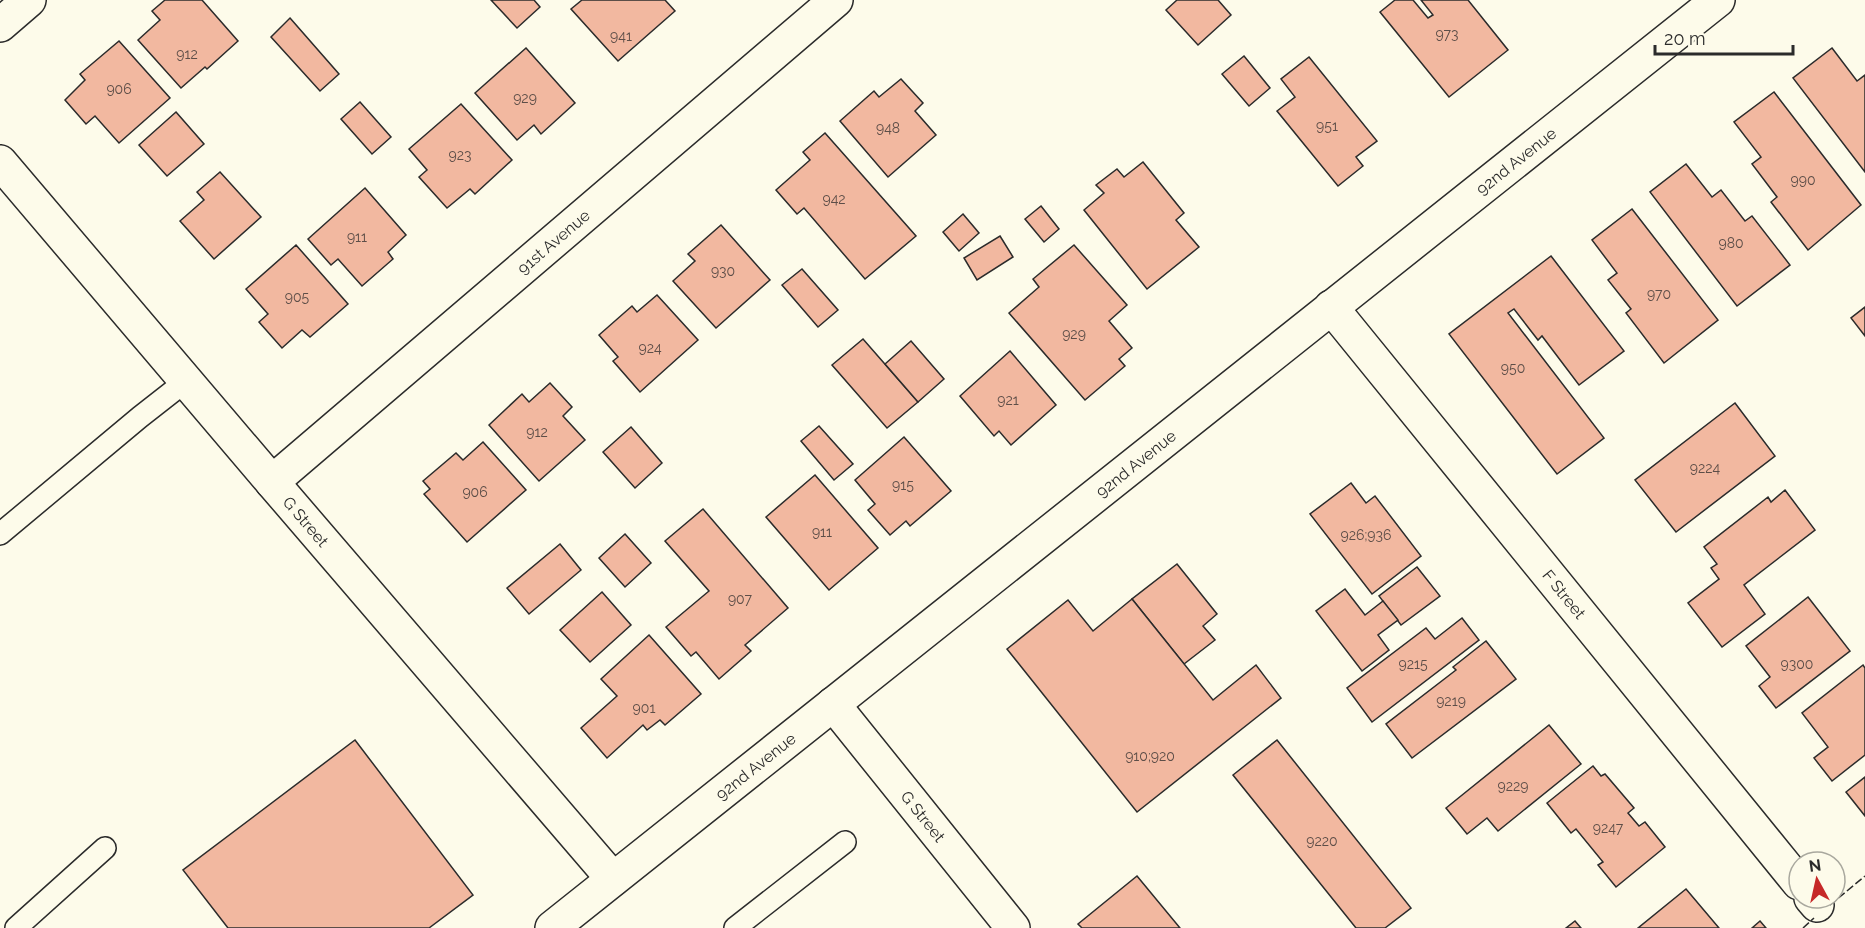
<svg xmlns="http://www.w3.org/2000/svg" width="1865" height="928" font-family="Raleway,sans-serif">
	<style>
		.building { fill: #f2b8a0; stroke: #2b2b2b; stroke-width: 1.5 }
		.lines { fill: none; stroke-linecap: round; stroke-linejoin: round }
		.lane-casing { stroke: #2b2b2b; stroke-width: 24 }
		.street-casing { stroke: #2b2b2b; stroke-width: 36 }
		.lane { stroke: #fdfbea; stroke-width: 21 }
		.street { stroke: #fdfbea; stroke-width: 33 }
		.fence { stroke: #2b2b2b; stroke-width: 1.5; stroke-dasharray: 8 3; stroke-linecap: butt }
		.labels { text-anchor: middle; stroke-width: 4.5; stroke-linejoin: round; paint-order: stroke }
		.number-label { font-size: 14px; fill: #5d4e48 }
		.street-label { font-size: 16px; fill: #2b2b2b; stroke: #fdfbea }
	</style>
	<rect width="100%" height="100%" fill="#fdfbea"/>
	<g class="building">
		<path d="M165,0H202L238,41L207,69L205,67L181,88L138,40L160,20L152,11Z"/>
		<path d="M491,0H534L540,7L517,28Z"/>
		<path d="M582,0H665L675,11L618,61L571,9Z"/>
		<path d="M1177,0H1218L1231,15L1198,45L1166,10Z"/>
		<path d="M1395,0H1413L1428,18L1433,15L1421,0H1468L1508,50L1449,97L1380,12Z"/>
		<path d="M290,18L339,74L320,91L271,37Z"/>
		<path d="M119,41L170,98L119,143L95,116L86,124L65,100L85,80L80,74Z"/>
		<path d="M526,48L575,103L541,134L534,125L517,140L475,93Z"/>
		<path d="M1832,48L1857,81L1865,75V172L1793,78Z"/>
		<path d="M1244,56L1270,88L1249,106L1222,74Z"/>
		<path d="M1309,57L1377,141L1356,157L1363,166L1338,186L1277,111L1295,97L1281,79Z"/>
		<path d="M901,79L923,103L915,111L936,135L888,177L840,121L874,91L879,97Z"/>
		<path d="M1774,92L1861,205L1808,250L1771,202L1777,197L1752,164L1761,157L1734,122Z"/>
		<path d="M360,102L391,137L372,154L341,119Z"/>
		<path d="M461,104L512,160L475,194L470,189L447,208L419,177L427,170L409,149Z"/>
		<path d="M176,112L204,144L167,176L139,145Z"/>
		<path d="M825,133L916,236L865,279L804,208L797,214L776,190L810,160L803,152Z"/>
		<path d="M1143,162L1184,213L1176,220L1199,247L1147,289L1084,210L1104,193L1096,185L1117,169L1124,177Z"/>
		<path d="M1686,164L1712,197L1721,190L1745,221L1752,216L1790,265L1737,306L1650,192Z"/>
		<path d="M220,172L261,217L214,259L180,221L204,200L197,192Z"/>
		<path d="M365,188L406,235L388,252L393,259L362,286L338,259L331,265L308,239Z"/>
		<path d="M1041,206L1059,229L1044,242L1025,219Z"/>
		<path d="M1632,209L1718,320L1664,363L1626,313L1631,309L1608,280L1617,273L1592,240Z"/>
		<path d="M963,214L979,233L959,251L943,232Z"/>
		<path d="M721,225L770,280L716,328L673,281L695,261L688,254Z"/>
		<path d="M1000,236L1013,257L977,280L964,258Z"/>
		<path d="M296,245L348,304L310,337L302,330L282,348L259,322L268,314L246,289Z"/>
		<path d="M1074,245L1127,305L1109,321L1132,348L1119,359L1125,366L1085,400L1009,313L1039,287L1033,279Z"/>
		<path d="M1551,256L1624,351L1579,385L1542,336L1538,340L1514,309L1508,313L1604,438L1557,474L1449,334Z"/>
		<path d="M802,269L838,310L818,327L782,285Z"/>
		<path d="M657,295L698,340L640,392L613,361L618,357L599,335L632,306L637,312Z"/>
		<path d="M1865,307V336L1851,318Z"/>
		<path d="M863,339L918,402L887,428L832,365Z"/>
		<path d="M911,341L944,379L918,402L885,364Z"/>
		<path d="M1010,351L1056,405L1011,445L999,431L994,436L960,396Z"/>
		<path d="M550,383L572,407L563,416L585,440L539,481L489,425L522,394L529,402Z"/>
		<path d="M1735,403L1775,456L1676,532L1635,480Z"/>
		<path d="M819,426L853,464L834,480L801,441Z"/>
		<path d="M631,427L662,463L635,488L603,452Z"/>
		<path d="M904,437L951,491L910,526L906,521L890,535L868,510L875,504L855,480Z"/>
		<path d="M483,442L526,490L467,542L424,494L430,489L423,481L456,453L463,460Z"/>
		<path d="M815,475L878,548L829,590L766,517Z"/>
		<path d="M1351,483L1366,503L1375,496L1421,556L1372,594L1310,514Z"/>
		<path d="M1785,490L1815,530L1744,585L1765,614L1722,647L1688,603L1719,579L1711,568L1717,564L1704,547L1768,497L1771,502Z"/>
		<path d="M703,509L788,608L745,645L751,651L719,679L696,652L691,656L666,627L709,591L665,541Z"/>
		<path d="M625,534L651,563L625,587L599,558Z"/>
		<path d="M560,544L581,570L529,614L507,588Z"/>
		<path d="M1177,564L1217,614L1203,626L1215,640L1184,664L1132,599Z"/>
		<path d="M1417,567L1440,596L1401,625L1379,596Z"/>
		<path d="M1345,589L1365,615L1383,601L1398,620L1378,635L1389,650L1362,671L1316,611Z"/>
		<path d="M602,592L631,625L590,662L560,630Z"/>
		<path d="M1808,597L1850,651L1776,708L1759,686L1770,677L1746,646Z"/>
		<path d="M1132,599L1213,700L1256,665L1281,698L1137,812L1007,649L1068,600L1093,631Z"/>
		<path d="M1462,618L1479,640L1372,722L1347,688L1426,628L1435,639Z"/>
		<path d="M649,635L701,694L665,725L660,720L647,730L643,725L607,758L581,728L617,696L601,679Z"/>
		<path d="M1486,641L1516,679L1412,758L1386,724L1456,670L1453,667Z"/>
		<path d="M1863,665L1865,668V755L1832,781L1814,758L1828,747L1802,713Z"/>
		<path d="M1549,725L1581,764L1498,831L1487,818L1467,834L1446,808Z"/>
		<path d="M355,740L473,895L429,928H228L183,870Z"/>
		<path d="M1277,740L1411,908L1385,928H1356L1233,775Z"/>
		<path d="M1593,766L1601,776L1605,774L1634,808L1628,813L1639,826L1645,822L1665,847L1616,887L1598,865L1603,862L1576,829L1571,833L1547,803Z"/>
		<path d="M1865,777V816L1846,792Z"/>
		<path d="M1137,876L1180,928H1082L1078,924Z"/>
		<path d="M1686,889L1719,928H1638Z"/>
		<path d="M1575,921L1581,928H1566Z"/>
		<path d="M1760,921L1766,928H1752Z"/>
	</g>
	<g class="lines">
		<g class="lane-casing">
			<g id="lane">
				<path d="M0,534L140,417L186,381"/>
				<path d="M16,928L105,848"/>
				<path d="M735,928L845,842"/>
			</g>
		</g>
		<g class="street-casing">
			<g id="street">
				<path d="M0,25L29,0"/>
				<path id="s1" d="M0,162L272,482L613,879"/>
				<path id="s2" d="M1331,307L1799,883"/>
				<path id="s3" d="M272,482L836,0"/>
				<path id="s4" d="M833,704L1013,928"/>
				<path d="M1811,898L1817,905"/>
				<path id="s5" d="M552,928L1718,0"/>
			</g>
		</g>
		<use href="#lane" class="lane"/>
		<use href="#street" class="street"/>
		<g class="fence">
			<path d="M1830,905L1865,876"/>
			<path d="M1803,928L1814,918"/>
		</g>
	</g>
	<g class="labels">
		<g class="number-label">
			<text x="1447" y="39">973</text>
			<text x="621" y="41">941</text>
			<text x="187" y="59">912</text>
			<text x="119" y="94">906</text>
			<text x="525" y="103">929</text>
			<text x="1327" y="131">951</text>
			<text x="888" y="133">948</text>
			<text x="460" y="160">923</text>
			<text x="1803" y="185">990</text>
			<text x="834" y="204">942</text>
			<text x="357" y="242">911</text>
			<text x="1731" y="248">980</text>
			<text x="723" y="276">930</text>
			<text x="1659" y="299">970</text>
			<text x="297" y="302">905</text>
			<text x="1074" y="339">929</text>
			<text x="650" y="353">924</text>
			<text x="1513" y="373">950</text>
			<text x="1008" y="405">921</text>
			<text x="537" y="437">912</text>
			<text x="1705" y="473">9224</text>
			<text x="903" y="490">915</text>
			<text x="475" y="497">906</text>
			<text x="822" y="537">911</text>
			<text x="1366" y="540">926;936</text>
			<text x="740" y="604">907</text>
			<text x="1413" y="669">9215</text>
			<text x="1797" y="669">9300</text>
			<text x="1451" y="706">9219</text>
			<text x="644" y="713">901</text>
			<text x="1150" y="761">910;920</text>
			<text x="1513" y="791">9229</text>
			<text x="1608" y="833">9247</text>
			<text x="1322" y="846">9220</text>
		</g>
		<g class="street-label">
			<text dy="6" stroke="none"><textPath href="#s5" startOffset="1232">92nd Avenue</textPath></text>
			<text dy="6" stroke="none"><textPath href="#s3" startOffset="370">91st Avenue</textPath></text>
			<text dy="6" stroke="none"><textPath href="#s5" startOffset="746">92nd Avenue</textPath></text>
			<text dy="6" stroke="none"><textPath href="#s1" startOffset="472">G Street</textPath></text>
			<text dy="6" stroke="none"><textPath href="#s2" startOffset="370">F Street</textPath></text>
			<text dy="6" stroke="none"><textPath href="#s5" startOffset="260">92nd Avenue</textPath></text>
			<text dy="6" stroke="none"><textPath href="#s4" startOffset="144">G Street</textPath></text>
		</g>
	</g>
	<g transform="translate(1817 880) rotate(352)"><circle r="28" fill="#fdfbea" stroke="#a9a89e" stroke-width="1.5"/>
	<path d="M0-4.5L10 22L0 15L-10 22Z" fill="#c62828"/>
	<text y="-9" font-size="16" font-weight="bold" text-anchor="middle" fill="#2b2b2b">N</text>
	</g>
	<path d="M1655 45v9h138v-9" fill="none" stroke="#2b2b2b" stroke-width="3"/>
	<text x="1664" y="45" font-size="18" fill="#2b2b2b" stroke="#fdfbea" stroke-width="4.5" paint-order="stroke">20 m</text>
</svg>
